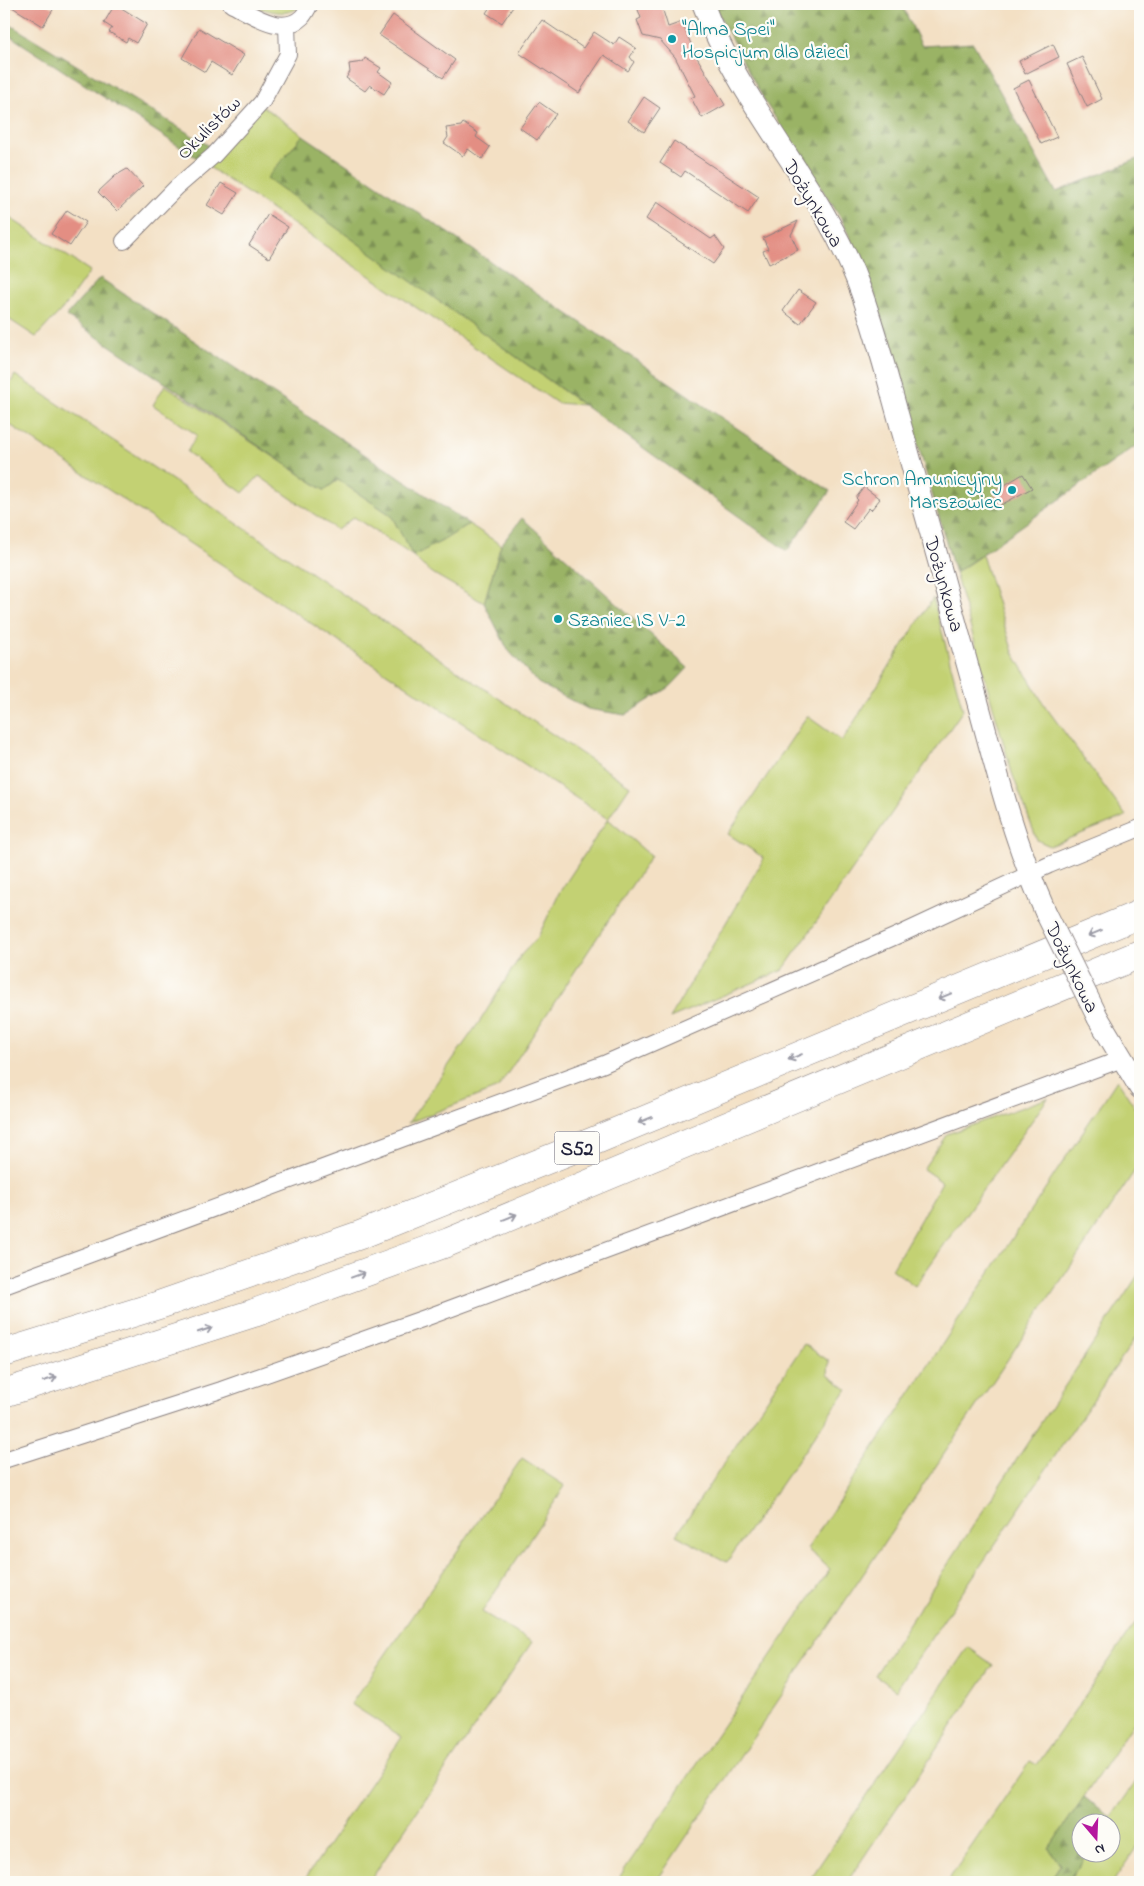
<svg xmlns="http://www.w3.org/2000/svg" width="1144" height="1886" font-family="'Indie Flower',sans-serif">
	<style>
		.green { fill: #c3d173; stroke: #727a57 }
		.forest { fill: url(#forest-firs); stroke: #5e6a50 }
		.building { fill: #e38e83 }
		.lines { fill: none; stroke-linecap: round; stroke-linejoin: round }
		.minor-casing { stroke: #8a8180; stroke-width: 18 }
		.tertiary-casing { stroke: #8a8180; stroke-width: 23 }
		.motorway-casing { stroke: #8a8180; stroke-width: 29 }
		.minor { stroke: #fff; stroke-width: 16 }
		.tertiary { stroke: #fff; stroke-width: 21 }
		.motorway { stroke: #fff; stroke-width: 28 }
		.tertiary-bridge-casing { stroke: #8a8180; stroke-width: 23; stroke-linecap: butt }
		.tertiary-bridge { stroke: #fff; stroke-width: 21 }
		.oneway { stroke: #9c9ca7 }
		.culture-dot { fill: #0f9aa8; stroke: #fdfcf7; stroke-width: 2 }
		.labels { text-anchor: middle; stroke-width: 4.5; stroke-linejoin: round; paint-order: stroke }
		.shield { fill: #fdfcf7; stroke: #646373; stroke-width: 1 }
		.shield-label { font-size: 19px; font-weight: bold; fill: #22223b }
		.culture-label { font-size: 20px; fill: #0d838f; stroke: #fdfcf7; text-anchor: start }
		.street-label { font-size: 20px; fill: #22223b; stroke: #fdfcf7 }
	</style>
	<defs>
		<pattern id="forest-firs" width="22" height="20" patternUnits="userSpaceOnUse" patternTransform="scale(1.25)"><rect width="22" height="20" fill="#9ab365"/><path d="M5 1l3.5 6h-7zM16 11l3.5 6h-7z" fill="#7d9154"/></pattern>
	</defs>
	<rect width="100%" height="100%" fill="#fdfcf7"/>
	<filter id="ink" filterUnits="userSpaceOnUse"><feTurbulence type="fractalNoise" baseFrequency=".02" numOctaves="2"/><feDisplacementMap in="SourceGraphic" scale="10" xChannelSelector="R" yChannelSelector="G"/><feConvolveMatrix kernelMatrix="1 2 1 2 8 2 1 2 1" color-interpolation-filters="sRGB"/></filter>
	<filter id="wash" filterUnits="userSpaceOnUse"><feTurbulence type="fractalNoise" baseFrequency=".0096" numOctaves="4" result="noise"/><feDisplacementMap in="SourceGraphic" scale="20" xChannelSelector="R" yChannelSelector="G"/><feGaussianBlur stdDeviation="1.12" result="paint"/><feColorMatrix in="noise" values="0 0 0 0 0 0 0 0 0 0 0 0 0 0 0 0 0 1.4 0 .05"/><feComposite in="paint" operator="in"/></filter>
	<g filter="url(#wash)">
		<rect width="100%" height="100%" fill="#f3e0c4"/>
		<g class="green">
			<path d="M247,4H302C290,20 262,9 247,4Z"/>
			<path d="M262,106L303,135L268,178L583,405L557,403L206,165Z"/>
			<path d="M4,214L90,271L66,305L36,337L4,316Z"/>
			<path d="M15,375L630,786L608,819L651,856L498,1088L408,1123L482,1018L521,955L538,937L559,893L608,819L4,421V394Z"/>
			<path d="M165,385L324,490L338,480L391,515L413,555L442,541L469,524L501,545L484,603L434,574L422,565L413,556L354,517L337,530L259,476L243,493L187,452L197,435L153,405Z"/>
			<path d="M982,555L1013,652L1045,706L1126,816L1050,846L1037,840L1012,773L955,573Z"/>
			<path d="M933,598L963,710L783,970L670,1018L764,858L728,834L807,716L842,741Z"/>
			<path d="M1117,1080L1140,1115V1163L656,1882H616L830,1569L807,1549Z"/>
			<path d="M1048,1098L915,1286L892,1269L942,1182L923,1169L947,1134Z"/>
			<path d="M1140,1272V1331L896,1690L875,1675Z"/>
			<path d="M804,1344L829,1361L828,1375L847,1389L727,1562L676,1535Z"/>
			<path d="M522,1458L565,1486L482,1612L532,1642L369,1882H303L402,1737L351,1704Z"/>
			<path d="M1140,1616V1714L1050,1847L1060,1865L1049,1882H947L1030,1761L1037,1765Z"/>
			<path d="M968,1647L993,1665L847,1882H808Z"/>
			<path d="M1140,1776V1842L1113,1882H1068L1087,1854H1112V1824L1107,1823Z"/>
		</g>
		<g class="forest">
			<path d="M715,4H901L922,46L973,43L1056,192L1140,158V443L955,573L874,292L842,220L765,102L718,13Z"/>
			<path d="M4,21L211,147L197,158L4,32Z"/>
			<path d="M303,135L830,491L787,551L267,178Z"/>
			<path d="M100,278L469,524L442,541L413,556L391,515L338,480L324,490L66,316Z"/>
			<path d="M522,518L688,668L670,687L625,715L588,709L538,683L508,650L484,603L501,545Z"/>
			<path d="M1084,1797L1111,1818L1107,1823L1082,1824V1854H1087L1068,1882H1049L1060,1865L1049,1848Z"/>
		</g>
		<g id="blocks">
			<g class="building">
				<path d="M7,4H46L54,8L43,26Z"/>
				<path d="M115,4L147,24L136,43L128,38L126,42L109,32L112,28L104,23Z"/>
				<path d="M492,4H515L502,23L486,13Z"/>
				<path d="M636,4H661L668,27L682,22L695,54L725,105L702,118L691,98L695,96L675,57L660,40L643,36L637,20L641,18Z"/>
				<path d="M393,15L455,60L443,78L379,35Z"/>
				<path d="M542,20L583,48L594,32L614,45L619,37L636,48L630,57L634,62L628,71L604,55L579,93L519,53Z"/>
				<path d="M199,28L244,55L232,75L211,62L205,72L182,58Z"/>
				<path d="M1053,44L1059,57L1025,74L1019,61Z"/>
				<path d="M1082,57L1102,99L1087,107L1067,64Z"/>
				<path d="M365,58L381,68L378,72L392,82L384,94L370,85L365,91L346,78L350,72L349,64L363,62Z"/>
				<path d="M1029,80L1057,137L1041,144L1013,88Z"/>
				<path d="M644,97L660,108L644,132L628,121Z"/>
				<path d="M539,102L556,114L537,140L520,128Z"/>
				<path d="M463,123L478,133L476,137L490,147L482,159L468,149L463,156L444,143L448,137L446,128L461,126Z"/>
				<path d="M674,141L759,197L748,213L685,171L681,177L660,163Z"/>
				<path d="M127,169L143,186L117,211L98,192L115,176Z"/>
				<path d="M221,183L238,193L224,215L207,205Z"/>
				<path d="M657,202L711,239L715,236L724,249L713,264L646,219Z"/>
				<path d="M67,210L86,222L70,246L51,234Z"/>
				<path d="M268,214L288,227L269,258L249,245Z"/>
				<path d="M798,221L791,235L798,250L769,264L763,251L768,249L763,238Z"/>
				<path d="M798,290L816,302L800,324L783,311Z"/>
				<path d="M1023,474L1032,488L1001,505L993,492Z"/>
				<path d="M864,487L880,499L871,510L869,508L853,529L843,522L858,500L856,498Z"/>
			</g>
		</g>
	</g>
	<g filter="url(#ink)">
		<use href="#blocks" fill-opacity="0" stroke="#8a8180" stroke-width="1"/>
		<g class="lines">
			<g class="minor-casing">
				<g id="minor">
					<path d="M231,4C250,13 282,37 302,17C305,14 308,8 310,4"/>
					<path d="M124,241L177,187L214,155L262,102L288,54L287,25"/>
					<path d="M4,1286L604,1064L903,933L1049,865L1140,828"/>
					<path d="M4,1460L221,1390L425,1318L1122,1059"/>
				</g>
			</g>
			<g class="tertiary-casing">
				<g id="tertiary">
					<path d="M703,4C741,108 824,188 861,291C878,339 890,388 904,437C928,522 952,607 975,692C995,766 1014,841 1045,911"/>
					<path d="M1098,1018L1140,1088"/>
				</g>
			</g>
			<g class="motorway-casing">
				<g id="motorway">
					<path d="M4,1353L159,1305L360,1235L594,1141L1140,914"/>
					<path d="M4,1393L254,1313L449,1242L1140,954"/>
				</g>
			</g>
			<use href="#minor" class="minor"/>
			<use href="#tertiary" class="tertiary"/>
			<use href="#motorway" class="motorway"/>
			<g class="tertiary-bridge-casing">
				<path id="tertiary-bridge" d="M1045,911L1098,1018"/>
			</g>
			<use href="#tertiary-bridge" class="tertiary-bridge"/>
		</g>
		<defs><path id="oneway-shaft" d="M-6 0H5M1.5-3L5.5 0L1.5 3" fill="none" stroke-width="1.6" stroke-linecap="round" stroke-linejoin="round" transform="scale(1.25)"/></defs>
		<g class="oneway">
			<use href="#oneway-shaft" transform="translate(1095 933) rotate(157)"/>
			<use href="#oneway-shaft" transform="translate(945 996) rotate(158)"/>
			<use href="#oneway-shaft" transform="translate(795 1057) rotate(158)"/>
			<use href="#oneway-shaft" transform="translate(645 1120) rotate(157)"/>
			<use href="#oneway-shaft" transform="translate(510 1217) rotate(-22)"/>
			<use href="#oneway-shaft" transform="translate(358 1275) rotate(-20)"/>
			<use href="#oneway-shaft" transform="translate(205 1330) rotate(-18)"/>
			<use href="#oneway-shaft" transform="translate(50 1379) rotate(-17)"/>
		</g>
	</g>
	<g class="culture-dot">
		<circle cx="672" cy="39" r="5"/>
		<circle cx="1012" cy="490" r="5"/>
		<circle cx="558" cy="619" r="5"/>
	</g>
	<g class="labels">
		<rect class="shield" x="554.5" y="1131.5" width="45" height="33" rx="4"/>
		<g class="shield-label">
			<text x="577" y="1155">S52</text>
		</g>
		<g class="culture-label">
			<text x="682" y="35">"Alma Spei"<tspan x="682" dy="23">Hospicjum dla dzieci</tspan></text>
			<text x="1002" y="485" text-anchor="end">Schron Amunicyjny<tspan x="1002" dy="23">Marszowiec</tspan></text>
			<text x="568" y="626">Szaniec IS V-2</text>
		</g>
		<g class="street-label">
			<text transform="translate(208 127) rotate(-45)" y="7">Okulistów</text>
			<text transform="translate(814 203) rotate(59)" y="7">Dożynkowa</text>
			<text transform="translate(945 584) rotate(74)" y="7">Dożynkowa</text>
			<text transform="translate(1073 967) rotate(64)" y="7">Dożynkowa</text>
		</g>
	</g>
	<rect width="1144" height="1886" fill="none" stroke="#fdfcf7" stroke-width="20"/>
	<g transform="translate(1096 1838) rotate(161)"><circle r="24" fill="#fdfcf7" stroke="#a5a5ac"/>
	<path d="M0-4L9 19L0 12L-9 19Z" fill="#b5179e"/>
	<text y="-8" font-size="14" font-weight="bold" text-anchor="middle" fill="#22223b">N</text>
	</g>
</svg>
